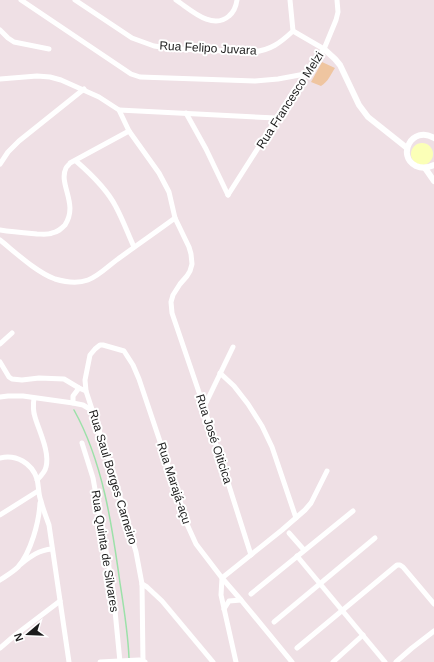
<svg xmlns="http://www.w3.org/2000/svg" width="434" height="662" font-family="Arial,sans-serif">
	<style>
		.grass { fill: #efc5a0 }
		.park { fill: #fbffb7 }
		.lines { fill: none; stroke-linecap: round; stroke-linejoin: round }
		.stream { stroke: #9ce1a9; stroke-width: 1.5 }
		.minor { stroke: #fff; stroke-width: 5 }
		.tertiary { stroke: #fff; stroke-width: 6 }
		.labels { text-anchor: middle; stroke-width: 4; stroke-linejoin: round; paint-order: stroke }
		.street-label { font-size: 12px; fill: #1c1c1c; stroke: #fff }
	</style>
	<rect width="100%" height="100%" fill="#efe0e5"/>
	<path class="grass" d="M322,62L335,68C331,74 328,82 321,86L311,82Z"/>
	<circle class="park" cx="422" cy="154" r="11"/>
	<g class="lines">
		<path class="stream" d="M74,410C103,462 112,525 120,583C124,608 128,633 129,658"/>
		<g class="minor">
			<path d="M21,0L131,74L140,77L255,81L278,79L305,74"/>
			<path d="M75,0L132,38L154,46L175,49L253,52C271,50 280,43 293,31L290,0"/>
			<path d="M176,0C190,9 212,31 229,16C234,12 236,7 237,0"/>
			<path d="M0,30L8,38L14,42L49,49"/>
			<path d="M293,31L324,49"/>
			<path d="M0,79L37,76L50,77L61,80L99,97L119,110L129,131L159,173L169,192L175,218L189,247L191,254L192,264L190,271L187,276L180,284L173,295L171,302L172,313L204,407L251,555"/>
			<path d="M119,110L276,118"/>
			<path d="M186,113L206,149L228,195"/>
			<path d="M76,161C91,174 107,189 116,207C123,220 128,234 134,247"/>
			<path d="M0,164L8,152L19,141L84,89"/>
			<path d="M228,195L265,137L294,90L324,49L336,20L338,12L337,0"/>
			<path d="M0,230C12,232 25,233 37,234C42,234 48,235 52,233C58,232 61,229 65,225C79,204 58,184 66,168C66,167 70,164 70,163L129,131"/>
			<path d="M0,240C15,252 36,272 55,279C65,282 77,284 88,280C99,276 108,266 118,259C137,245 156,232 175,218"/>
			<path d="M0,344L12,333"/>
			<path d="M0,362L9,377L12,379L22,380L39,378L64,379L79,388L86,391L113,473L136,552L142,584L143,662"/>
			<path d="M220,373L234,386L248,404L262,426L272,447L296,518"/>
			<path d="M86,391L85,380L90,355L95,349L100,345H103L124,351L133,365L139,379L181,504L186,522L196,544L222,578L241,600L292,662"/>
			<path d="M0,397L8,396H23L73,403L83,405L93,411"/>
			<path d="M34,398C33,405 33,411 35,417C39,431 50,452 46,467C45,472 41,476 37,480"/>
			<path d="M73,403V396L79,388"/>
			<path d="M204,407L233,347"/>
			<path d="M82,443L93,478L113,590L120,662"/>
			<path d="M0,458C16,454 32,463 37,479C39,486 38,494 41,501C43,509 46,517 49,525L69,662"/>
			<path d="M0,515L38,491"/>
			<path d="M289,533L304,550"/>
			<path d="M297,556L385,662"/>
			<path d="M21,564C31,556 39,550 52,549"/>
			<path d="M0,580C6,576 13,572 18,567C31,552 39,522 40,503"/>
			<path d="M142,584L147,587L162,601L213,662"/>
			<path d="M251,594L353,511"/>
			<path d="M224,609L229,601L241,600"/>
			<path d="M274,622L375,538"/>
			<path d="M0,648L14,636L60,601"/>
			<path d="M297,648L397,565H400L403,567L434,604"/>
			<path d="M100,662L139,660L143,661L145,662"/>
			<path d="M236,662L221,595L222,578L282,530L305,510L311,503L327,471"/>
			<path d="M333,662L363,635"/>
			<path d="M396,662L412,648L434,631"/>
		</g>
		<g class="tertiary">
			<path d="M324,49L335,59L340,65L359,105L368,117L407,148"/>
			<path d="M434,138C412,125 396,156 416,166C423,169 428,168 434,165"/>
			<path d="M425,168L434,181"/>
		</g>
	</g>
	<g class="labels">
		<g class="street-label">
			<text transform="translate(208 48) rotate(3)" y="4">Rua Felipo Juvara</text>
			<text transform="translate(290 100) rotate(-57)" y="4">Rua Francesco Melzi</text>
			<text transform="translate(214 439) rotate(72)" y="4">Rua José Oiticica</text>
			<text transform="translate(113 477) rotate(73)" y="4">Rua Saul Borges Carneiro</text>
			<text transform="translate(174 483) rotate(72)" y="4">Rua Marajá-açu</text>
			<text transform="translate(105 551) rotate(81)" y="4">Rua Quinta de Silvares</text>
		</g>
	</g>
	<g transform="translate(28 634) rotate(251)" stroke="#ffffff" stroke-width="3" paint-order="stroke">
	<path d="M0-3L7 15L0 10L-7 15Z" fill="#1c1c1c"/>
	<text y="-6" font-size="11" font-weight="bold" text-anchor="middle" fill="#1c1c1c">N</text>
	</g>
</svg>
